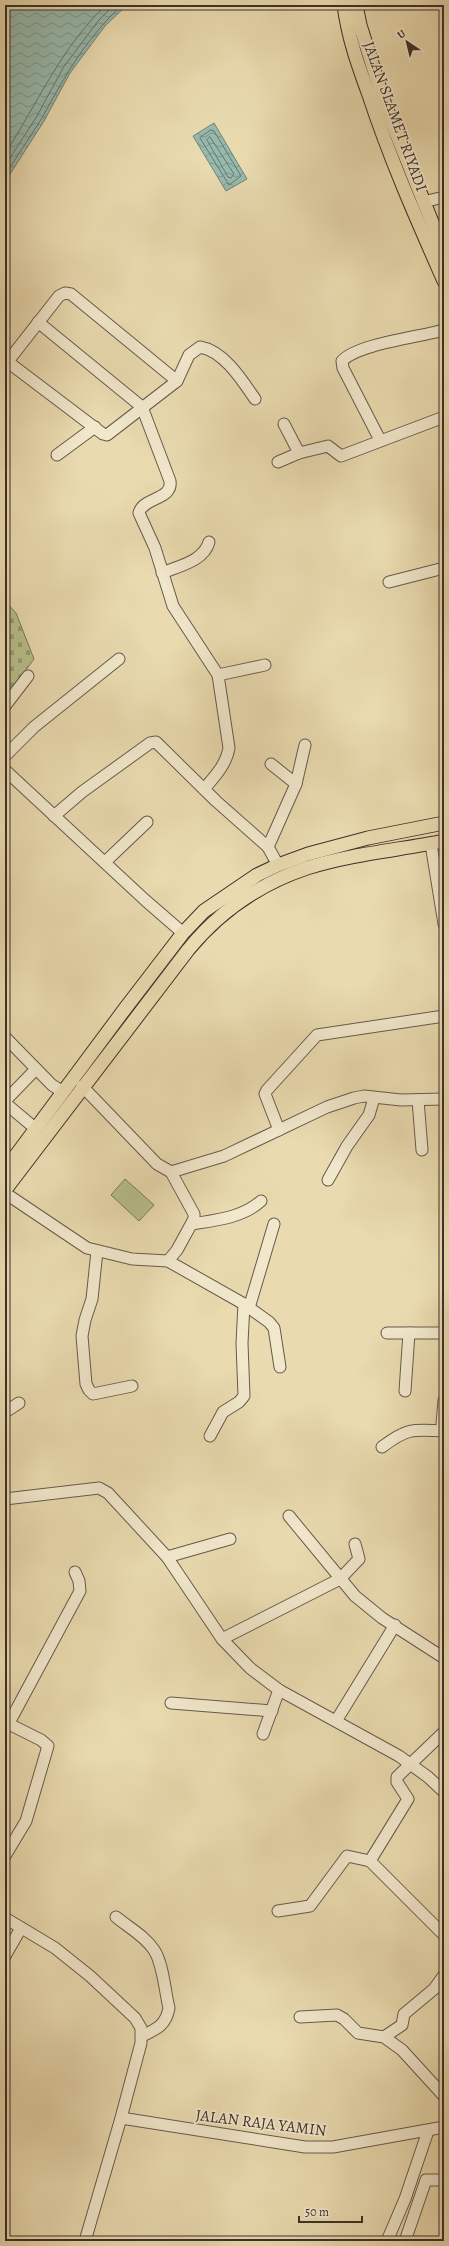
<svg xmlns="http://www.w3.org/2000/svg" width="449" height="2246" font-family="Alegreya,serif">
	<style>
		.green { fill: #b7bf8a; stroke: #7a785a }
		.cemetery { fill: url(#cemetery-stones); stroke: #7a785a }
		.water { fill: url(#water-waves); stroke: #73837a }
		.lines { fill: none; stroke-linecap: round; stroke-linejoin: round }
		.shore { stroke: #6a756c; stroke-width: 1 }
		.minor-casing { stroke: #675a4c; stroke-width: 13 }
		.major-casing { stroke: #3c302b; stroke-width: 15 }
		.minor { stroke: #f1e7cb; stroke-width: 11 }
		.major { stroke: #e9daaf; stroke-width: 13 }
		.labels { text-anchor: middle; stroke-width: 3.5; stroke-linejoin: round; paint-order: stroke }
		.street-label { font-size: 16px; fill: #3c302b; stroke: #f1e7cb }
	</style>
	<defs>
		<pattern id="cemetery-stones" width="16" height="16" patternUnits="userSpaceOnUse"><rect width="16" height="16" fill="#b7bf8a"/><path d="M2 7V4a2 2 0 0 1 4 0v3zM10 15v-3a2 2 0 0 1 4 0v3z" fill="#969c71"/></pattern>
		<pattern id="water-waves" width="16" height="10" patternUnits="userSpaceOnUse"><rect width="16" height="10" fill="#97baae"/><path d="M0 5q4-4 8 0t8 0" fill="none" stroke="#7c988e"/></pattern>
	</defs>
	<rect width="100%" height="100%" fill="#e9daaf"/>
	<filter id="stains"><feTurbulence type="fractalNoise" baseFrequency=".005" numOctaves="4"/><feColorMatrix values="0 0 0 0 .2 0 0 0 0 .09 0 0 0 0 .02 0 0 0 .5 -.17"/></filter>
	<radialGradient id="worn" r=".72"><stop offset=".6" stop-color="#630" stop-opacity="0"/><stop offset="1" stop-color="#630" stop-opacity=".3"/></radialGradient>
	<path class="green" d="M125,1179L154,1205L139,1221L111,1195Z"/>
	<path class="cemetery" d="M5,601L16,613L34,659L5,698Z"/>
	<g class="water">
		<path d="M5,5H127L105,26L70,73L44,121L5,182Z"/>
		<path d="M214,123L247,179L226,191L193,136Z"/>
	</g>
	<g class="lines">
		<g class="shore">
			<path d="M211,130L214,131L241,176L229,185L200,138Z"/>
			<path d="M210,137L234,174L231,178L228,177L207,140Z"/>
			<path d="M5,154C37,104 62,46 106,5"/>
			<path d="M5,166L37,116L63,68L98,21L114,5"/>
			<path d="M5,175C17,156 30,137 42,118C66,74 85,40 122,5"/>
		</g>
		<g class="minor-casing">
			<g id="minor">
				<path d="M423,202L444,197"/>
				<path d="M38,322L142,407L170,481C173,500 143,497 139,513L155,548L173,606L218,675L229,748C226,765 215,776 204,789"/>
				<path d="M8,362L103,434L107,435L177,381L189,355L200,347C224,351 242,380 255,399"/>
				<path d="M5,365L59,296L65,293L71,294L177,381"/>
				<path d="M284,424L299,453"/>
				<path d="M380,440L343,368L342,361C357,344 420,337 444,330"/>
				<path d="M57,455L95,427"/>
				<path d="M278,462L299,453L328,446L341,456L444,417"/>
				<path d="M162,573C179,566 204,561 209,542"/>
				<path d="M389,582L444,568"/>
				<path d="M218,675L265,665"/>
				<path d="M5,706L28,676"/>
				<path d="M5,756L34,727L119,659"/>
				<path d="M271,764L296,784"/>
				<path d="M5,770L145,900L183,933"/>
				<path d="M54,816L82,792L150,743L156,742L216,801L268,847L278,865"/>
				<path d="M431,844L444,924"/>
				<path d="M268,847L296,784L305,745"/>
				<path d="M105,862L147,822"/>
				<path d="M5,1037L52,1085L63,1092"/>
				<path d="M82,1086L157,1164L171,1172L224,1156L327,1107L354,1098L364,1096L401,1100L444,1099"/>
				<path d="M418,1100L422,1150"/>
				<path d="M5,1101L36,1069"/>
				<path d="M5,1103L36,1129"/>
				<path d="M279,1130L265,1094L267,1090L317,1035L444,1016"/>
				<path d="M328,1180L347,1146L369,1115L374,1098"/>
				<path d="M5,1193L87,1248L132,1259L168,1261L244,1304L269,1322L274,1328L280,1367"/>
				<path d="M192,1224C216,1220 242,1218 261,1201"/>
				<path d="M97,1251L92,1299L85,1320L82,1336L86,1384L89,1390L93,1394L132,1386"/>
				<path d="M168,1261L177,1250L194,1219V1214L171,1172"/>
				<path d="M249,1308L274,1224"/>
				<path d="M387,1333H444"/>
				<path d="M405,1391L409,1333"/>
				<path d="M444,1400L442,1424L444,1429"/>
				<path d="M5,1412L19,1403"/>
				<path d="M210,1436L223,1412L239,1402L244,1396L242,1343L244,1304"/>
				<path d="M382,1447C407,1428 413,1429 444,1431"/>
				<path d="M5,1499L99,1488L108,1493L167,1557L222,1639L250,1668L279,1690L399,1756L428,1777L444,1792"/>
				<path d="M289,1516L355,1596L382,1618L444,1658"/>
				<path d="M167,1557L230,1539"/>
				<path d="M222,1639L340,1579L359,1559L355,1544"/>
				<path d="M171,1703L272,1711"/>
				<path d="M336,1721L395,1625"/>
				<path d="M5,1722L41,1740L48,1746L26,1821L5,1856"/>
				<path d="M9,1723L80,1591L79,1581L75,1572"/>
				<path d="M263,1734L279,1690"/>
				<path d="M370,1861L408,1799L397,1782V1777L444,1732"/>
				<path d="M278,1911L310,1906L347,1856L370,1861L444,1935"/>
				<path d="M116,1917C128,1927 145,1936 154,1950C163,1963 165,1992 169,2008C166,2025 157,2029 142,2036"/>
				<path d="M5,1918L55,1948L90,1976L135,2018L141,2028V2043L121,2118L85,2241"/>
				<path d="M5,1956L21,1928"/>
				<path d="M300,2017L337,2015L344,2019L358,2033L384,2037L402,2050L444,2096"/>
				<path d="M384,2037L402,2025L404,2014L434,1989L444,1975"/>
				<path d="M121,2118L305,2147H333L444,2127"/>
				<path d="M387,2241L405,2199L428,2131"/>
				<path d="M405,2241L426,2180H444"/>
			</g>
		</g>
		<g class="major-casing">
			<g id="major">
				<path d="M344,5C348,37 358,65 369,95C390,159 417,220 444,281"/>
				<path d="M356,5L360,25L385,105L444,252"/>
				<path d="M5,1170L124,1010L183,933L204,911L257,875L278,865L308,854L368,838L444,823"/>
				<path d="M5,1190L188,950C219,912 259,884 307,868C351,854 399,850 444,841"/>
			</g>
		</g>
		<use href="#minor" class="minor"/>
		<use href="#major" class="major"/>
	</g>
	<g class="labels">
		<g class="street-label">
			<text transform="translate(396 116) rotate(70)" y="6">JALAN SLAMET RIYADI</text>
			<text transform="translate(261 2122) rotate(7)" y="6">JALAN RAJA YAMIN</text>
		</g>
	</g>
	<rect width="449" height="2246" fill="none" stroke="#e9daaf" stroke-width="20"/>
	<rect x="6" y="6" width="437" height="2234" fill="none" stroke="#3c302b" stroke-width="2"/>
	<rect x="10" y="10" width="429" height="2226" fill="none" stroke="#3c302b"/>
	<g transform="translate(407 42) rotate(325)" stroke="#f1e7cb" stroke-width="3" paint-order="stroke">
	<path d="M0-3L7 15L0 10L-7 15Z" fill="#3c302b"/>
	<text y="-6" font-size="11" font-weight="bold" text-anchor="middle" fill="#3c302b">U</text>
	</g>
	<path d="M299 2216v6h63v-6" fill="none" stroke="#3c302b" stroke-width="2"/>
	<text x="305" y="2216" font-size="12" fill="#3c302b" stroke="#f1e7cb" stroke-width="3" paint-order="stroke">50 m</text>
	<rect width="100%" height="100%" filter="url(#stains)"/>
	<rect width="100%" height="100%" fill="url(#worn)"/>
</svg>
